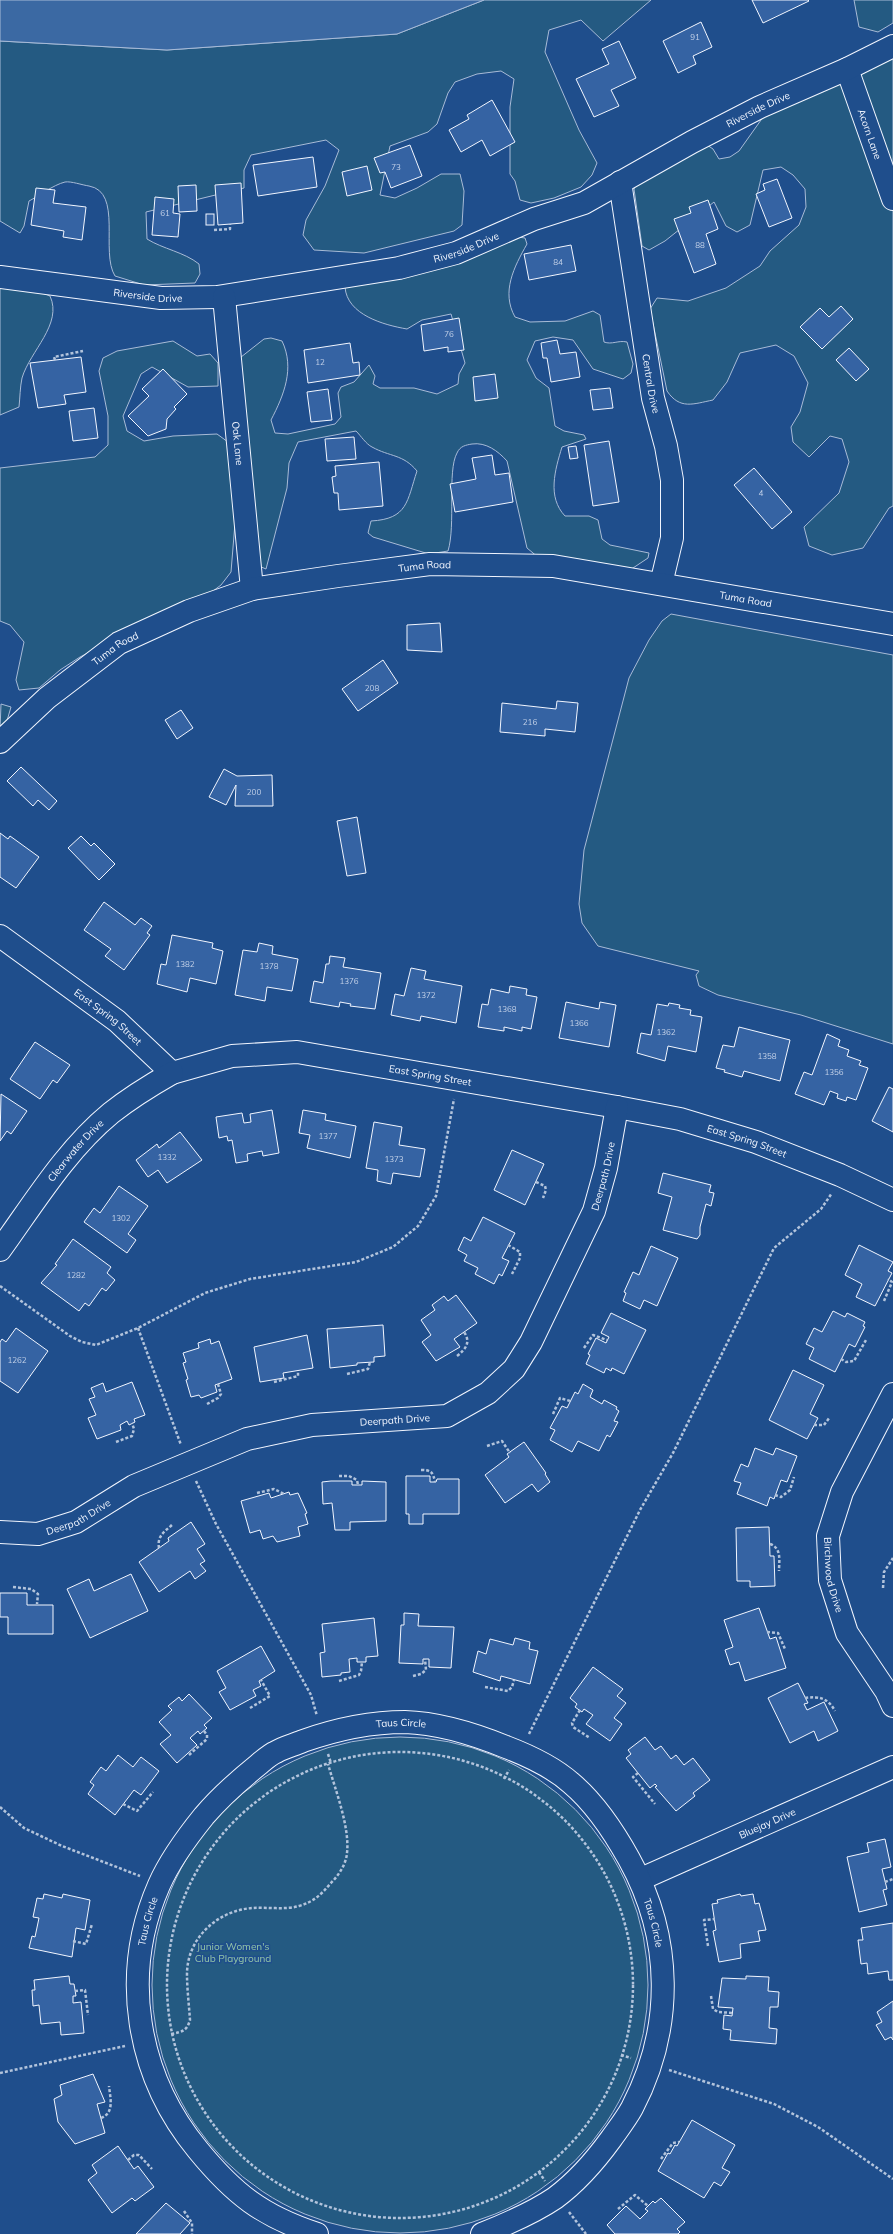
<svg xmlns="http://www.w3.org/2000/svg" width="893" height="2234" font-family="Mulish,sans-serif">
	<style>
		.green { fill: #245a82; stroke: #a8bbd7 }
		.water { fill: #3b69a3; stroke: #a8bbd7 }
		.building { fill: #3563a3; stroke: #f2f6ff }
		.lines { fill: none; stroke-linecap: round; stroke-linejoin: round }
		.minor-casing { stroke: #f2f6ff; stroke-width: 24 }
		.path { stroke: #b3c4dc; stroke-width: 2.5; stroke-dasharray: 3 2; stroke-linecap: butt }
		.minor { stroke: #1f4e8c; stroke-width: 22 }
		.labels { text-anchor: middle; stroke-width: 3; stroke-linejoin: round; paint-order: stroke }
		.number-label { font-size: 8px; fill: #c3d1e8 }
		.street-label { font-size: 10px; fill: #f2f6ff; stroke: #1f4e8c }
		.park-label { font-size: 10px; fill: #97c8a6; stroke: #1f4e8c }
	</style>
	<rect width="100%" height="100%" fill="#1f4e8c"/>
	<g class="green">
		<path d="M484,0H651L603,41L581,20L549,30L545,52L579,130L597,163L592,175L581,187L554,198L531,203L520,200L515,181L510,174V107L514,79L501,71L477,74L455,82L448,93L437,124L428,132L390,146L380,195L395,198L417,188L441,174H460L464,191L462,225L454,231L364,253L314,250L303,235L306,220L325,186L339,150L326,140L251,155L244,170V188L146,212L147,239C163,249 184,252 199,264L200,274L195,283L144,285L115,276C100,252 123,192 89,186C82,185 71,181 65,182C53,185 39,196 29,201L24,226L20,233L0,221V41L167,50L397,34Z"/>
		<path d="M854,0H893V23L878,32L859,27Z"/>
		<path d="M893,53V180L860,80L861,70Z"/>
		<path d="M845,78L893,211V506L889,508L863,548L832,555L809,546L804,527L839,493L849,462L842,439L830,436L809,457L793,442L791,427L800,412L808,383L794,356L776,345L740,353L727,382L713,400C693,404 680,410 667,391L650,309L657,298L688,301L726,288L760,266L770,251L799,225L806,207L805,189L793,175L781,167L763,170L750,225L737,232L726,226L714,202L665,241L649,250L642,246L634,189L637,182L704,143L713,149L719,159L730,157L739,151L766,113Z"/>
		<path d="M518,237L525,238L527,244C514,267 501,292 515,317L530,322L565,321L593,311L600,315L604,342C612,345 618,340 627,342L633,364L631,373L623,379L593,369L573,340L553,337L535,341L527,360L536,378L549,388L555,426L564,431L584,435L586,439L562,447C555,470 547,497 565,516H589L598,520L602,539L610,545L649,553L648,558L630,570L539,558L527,548L507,461C498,451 486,442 472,444C466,445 460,446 457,453C447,471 456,525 448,551L429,554L373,537L368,533L371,521C408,519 407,501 417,471C403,454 390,457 372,447C366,444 361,436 356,431L298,442L289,463L287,488L266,569L259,566L236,361L264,339L271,338L282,341C295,368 284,395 271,420L275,433L288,434L335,424L341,417L338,393L341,387L354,382L369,365L375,376L373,384L380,388H414L437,394L458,384L459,374L465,363L451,314L422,320L407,329C384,325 347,315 345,287Z"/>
		<path d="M0,286L40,292L50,296C63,324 30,351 22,378C20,387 20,398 19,407L0,415Z"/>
		<path d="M173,341L197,356L210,354L218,363V386L188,387L152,367L141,374L123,416L127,431L144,441L173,436L217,434L228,442L235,523L231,572L221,585L209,594L174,609L80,657L60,670L39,688L19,690L16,680L24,642L10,625L0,621V468L95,457L108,445V416L99,371L103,358L117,351Z"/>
		<path d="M671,614L893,655V1044L801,1015L718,995L699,986L696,975L699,971L598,946L582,923L579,904L584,850L629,678L649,640L662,621Z"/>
		<path d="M1,704L11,707L6,724L0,730Z"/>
		<circle cx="400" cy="1985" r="248"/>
	</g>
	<path class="water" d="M0,0H484L397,34L167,50L0,41Z"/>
	<g class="building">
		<path d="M752,0H808L809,1L763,23Z"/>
		<path d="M701,22L712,47L693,56L696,64L678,73L663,41Z"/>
		<path d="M619,41L636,78L611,90L619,106L594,117L576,79L609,64L602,49Z"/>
		<path d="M492,100L515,142L490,156L482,140L461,152L449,130L469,119L467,115Z"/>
		<path d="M410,145L422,176L391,188L385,172L380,173L374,158Z"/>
		<path d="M313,157L317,187L258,196L253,165Z"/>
		<path d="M367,166L372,190L347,196L342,172Z"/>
		<path d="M777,179L792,218L769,227L756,194L765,190L763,184Z"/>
		<path d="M241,183L243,223L218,225L215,185Z"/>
		<path d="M196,185L197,211L179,212L178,186Z"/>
		<path d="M36,188L55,190L53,203L86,207L82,240L63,237L64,231L31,225Z"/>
		<path d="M155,197L174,199L173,213L180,214L178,237L152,235Z"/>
		<path d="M708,200L718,229L706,234L716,264L694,273L674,219L691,213L689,207Z"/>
		<rect x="206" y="214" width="8" height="11"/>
		<path d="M571,245L576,271L529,280L524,254Z"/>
		<path d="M841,306L853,319L822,349L800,327L820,308L829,317Z"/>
		<path d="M459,318L464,350L448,352V347L424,351L421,325Z"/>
		<path d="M557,340L560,354L576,352L580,377L551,382L547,358H543L541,343Z"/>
		<path d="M350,343L353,363L359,362L360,375L308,383L304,350Z"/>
		<path d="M849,348L869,369L856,381L836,360Z"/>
		<path d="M81,357L86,392L64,395L66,404L38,408L30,363Z"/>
		<path d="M163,369L187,394L174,407L176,409L167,419L166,429L148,436L128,416L149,396L142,389Z"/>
		<path d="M495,374L498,398L475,401L473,377Z"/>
		<path d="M610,388L613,408L593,410L590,390Z"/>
		<path d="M328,389L332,420L311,422L307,392Z"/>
		<path d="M94,408L98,438L73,441L69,411Z"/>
		<path d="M354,437L356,459L327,461L325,439Z"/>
		<path d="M609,441L619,502L593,506L584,445Z"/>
		<path d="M576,446L578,458L570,459L568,447Z"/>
		<path d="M492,455L495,475L509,473L513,502L455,512L450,484L476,479L472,458Z"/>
		<path d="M379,462L383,506L339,510L338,493H334L332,477L336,476L335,466Z"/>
		<path d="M754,468L792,512L772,529L734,485Z"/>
		<path d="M440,623L442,652L407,650V625Z"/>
		<path d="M383,660L398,683L358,711L342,689Z"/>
		<path d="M557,701L578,703L575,732L545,729V736L500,732L502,703L556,709Z"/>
		<path d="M181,710L193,728L177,739L165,720Z"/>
		<path d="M21,767L57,801L49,810L38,800L33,806L7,781Z"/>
		<path d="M224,769L237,776L272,775L273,806H235L236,785L226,805L209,797Z"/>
		<path d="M357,817L366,873L347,876L337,821Z"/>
		<path d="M0,833L8,839L10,836L39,857L16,888L0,877Z"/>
		<path d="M81,836L91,846L94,843L115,864L99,880L68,848Z"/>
		<path d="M104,902L135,925L141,918L152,926L147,933L150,935L124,970L105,956L111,949L84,930Z"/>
		<path d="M172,935L213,943L212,948L223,951L216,984L190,978L187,992L157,984L161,964L166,965Z"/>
		<path d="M259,943L273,946L272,954L298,959L292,991L267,987L265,1001L235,995L243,950L257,952Z"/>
		<path d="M330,956L345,958L343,967L381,973L375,1009L350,1006L351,1004L340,1002L339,1007L310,1002L314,981L323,983L326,964H329Z"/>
		<path d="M411,968L426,971L424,979L462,986L456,1023L421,1016L420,1021L391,1015L395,994L404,996Z"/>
		<path d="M510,986L527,989L526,995L537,997L531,1029L522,1027V1031L504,1027V1031L478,1027L482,1004L488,1005L491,989L509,993Z"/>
		<path d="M566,1002L599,1009L600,1002L616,1005L609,1047L559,1038Z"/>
		<path d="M669,1003L680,1005L679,1008L691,1010L690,1015L702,1017L696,1052L668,1046L665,1061L637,1053L641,1033L651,1035L657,1004L668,1006Z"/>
		<path d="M739,1027L790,1040L780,1081L744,1071L742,1077L724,1072L725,1070L716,1068L723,1045L734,1047Z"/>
		<path d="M827,1034L840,1040L838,1046L849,1050L847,1056L861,1061L859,1065L868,1068L856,1100L847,1097L846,1101L837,1098L838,1094L830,1091L824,1105L795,1094L804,1072L812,1075Z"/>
		<path d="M35,1042L70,1065L57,1083L53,1080L40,1099L10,1079Z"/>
		<path d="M889,1087L893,1089V1132L872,1121Z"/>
		<path d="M1,1094L27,1111L11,1134L7,1131L0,1141Z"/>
		<path d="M272,1110L279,1153L263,1156L262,1151L247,1154L248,1161L236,1163L232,1140L228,1141L227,1136L219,1138L216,1117L242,1113L244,1123L251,1122L250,1114Z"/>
		<path d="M303,1110L326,1114L325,1120L356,1126L350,1158L307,1148L310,1135L299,1133Z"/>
		<path d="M374,1122L402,1127L399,1145L425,1149L420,1177L393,1173L391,1184L377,1181L378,1170L366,1168Z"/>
		<path d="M180,1132L202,1160L167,1183L158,1170L148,1177L136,1160L157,1144L159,1148Z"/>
		<path d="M512,1150L544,1164L525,1205L494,1190Z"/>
		<path d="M663,1173L711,1185L709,1192L714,1193L711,1206L706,1204L700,1227V1235L697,1239L663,1230L672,1197L658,1193Z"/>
		<path d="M119,1186L148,1206L128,1234L136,1240L127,1253L84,1222L94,1208L100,1213Z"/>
		<path d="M483,1217L515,1233L502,1258L509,1261L502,1276L499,1274L494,1284L475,1274L478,1268L464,1261L467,1255L458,1250L464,1237L471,1241Z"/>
		<path d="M73,1239L111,1267L107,1273L115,1280L106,1291L102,1288L89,1306L85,1303L79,1311L41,1283L57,1265L55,1264Z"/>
		<path d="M859,1245L893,1262L888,1271L892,1273L875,1306L856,1297L862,1284L845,1275Z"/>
		<path d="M651,1246L678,1258L657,1306L644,1300L640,1309L623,1301L626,1293L624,1292L633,1272L639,1275Z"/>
		<path d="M456,1295L477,1323L454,1339L460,1347L436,1361L422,1342L431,1335L421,1320L435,1310L432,1305L444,1296L448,1301Z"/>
		<path d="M833,1311L845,1317L847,1313L865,1322L863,1326L865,1327L855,1347L849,1344L835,1372L809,1359L814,1348L806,1344L814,1328L822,1332Z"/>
		<path d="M611,1313L646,1330L624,1374L612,1368L611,1371L606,1368L604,1373L586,1364L590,1355L588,1354L596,1338L606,1343L609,1337L601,1333Z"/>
		<path d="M383,1325L385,1356L374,1357V1362L357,1363V1365L330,1368L327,1329Z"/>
		<path d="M16,1328L48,1351L18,1393L0,1381V1342L2,1339L6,1342Z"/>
		<path d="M307,1335L313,1368L283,1373L284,1378L260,1382L254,1347Z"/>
		<path d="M210,1339L211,1344L219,1341L232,1379L215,1385L217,1392L201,1398L199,1395L191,1397L186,1380L188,1379L183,1363L186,1362L183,1353L199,1348L198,1343Z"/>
		<path d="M793,1370L824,1385L810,1414L818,1418L807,1439L769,1420Z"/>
		<path d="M132,1382L145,1415L134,1419L135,1422L129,1425L127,1421L120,1425L121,1430L97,1439L88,1418L96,1415L89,1399L95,1397L91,1388L103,1383L106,1392Z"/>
		<path d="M583,1384L593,1390L590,1397L602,1404L604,1400L617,1407L616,1409L619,1411L614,1421L618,1422L610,1437L607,1435L599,1451L578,1441L572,1452L550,1440L555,1430L550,1428L562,1406L567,1408L575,1392L578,1394Z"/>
		<path d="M524,1442L546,1473L545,1474L550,1482L538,1492L532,1484L505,1503L485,1475L509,1457L507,1454Z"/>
		<path d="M755,1448L773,1455L776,1448L797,1456L787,1482L781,1480L774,1499L770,1497L767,1506L737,1494L741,1483L734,1481L741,1464L748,1467Z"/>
		<path d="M406,1476H430V1482H436L437,1479H459V1514H423V1524H409V1514H406Z"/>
		<path d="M331,1481H352V1485H362V1481L386,1482V1521L350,1522V1530H335L332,1503L323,1504L322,1482Z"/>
		<path d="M289,1492L290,1495L298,1493L307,1513L305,1514L308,1524L298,1527L300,1536L277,1542L273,1536L263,1539L260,1530L250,1533L241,1501L269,1493L271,1498Z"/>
		<path d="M191,1522L205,1544L197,1549L205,1561L200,1564L206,1571L195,1579L190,1571L159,1592L139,1562L169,1541L168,1538Z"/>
		<path d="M769,1527L770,1556H774L775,1586L750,1587V1581H737L736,1528Z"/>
		<path d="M131,1574L148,1611L90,1638L67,1589L89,1579L94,1591Z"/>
		<path d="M0,1593H27V1605H53V1634H8V1617H0Z"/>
		<path d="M759,1608L770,1639L776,1637L786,1668L745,1681L739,1662L730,1665L725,1650L733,1647L724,1620Z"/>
		<path d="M404,1613L419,1614L418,1626L454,1627L451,1668L429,1667V1659H423V1664L399,1663L401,1625H404Z"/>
		<path d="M374,1618L378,1656L366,1657V1662H357V1658L349,1659L350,1672L341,1673V1675L322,1677L320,1653L325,1652L322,1624Z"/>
		<path d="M515,1638L530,1642L529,1649L538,1651L530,1684L501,1676L500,1681L473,1672L478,1651L486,1654L490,1639L513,1645Z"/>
		<path d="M261,1646L275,1671L259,1681L261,1686L253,1690L256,1696L230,1710L219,1692L226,1688L217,1671Z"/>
		<path d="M593,1667L623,1689L617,1696L626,1703L614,1718L622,1724L610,1741L586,1724L593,1715L584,1709L582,1712L575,1707L577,1704L570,1698Z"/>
		<path d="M798,1683L808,1703L804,1704L807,1710L824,1702L838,1731L818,1741L814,1731L790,1743L768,1698Z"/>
		<path d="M189,1694L212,1718L204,1725L207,1728L200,1734L198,1731L190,1738L197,1745L177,1763L160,1744L171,1735L159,1722L172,1710L168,1706L179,1697L182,1701Z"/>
		<path d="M645,1737L655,1750L661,1746L671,1759L676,1755L684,1765L693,1758L710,1780L693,1793L695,1796L676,1811L655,1787L657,1786L655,1784L650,1788L626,1758L631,1754L628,1750Z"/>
		<path d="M118,1755L133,1767L141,1757L159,1771L141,1795L134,1790L115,1815L88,1794L94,1785L90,1782L101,1767L106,1771Z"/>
		<path d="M885,1839L891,1867L882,1869L887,1889L883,1890L887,1905L859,1912L847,1857L869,1852L867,1843Z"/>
		<path d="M44,1894L62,1898L63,1894L90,1900L85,1930L76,1928L72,1957L29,1948L32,1936L35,1937L39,1918L33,1917L37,1898L43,1899Z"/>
		<path d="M740,1894L741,1896L753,1894L755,1904L759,1903L766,1930L758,1931L760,1941L740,1944L741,1958L719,1962L713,1931L716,1930L712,1904L718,1903L717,1900Z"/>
		<path d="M893,1923V1980H889L888,1971L868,1974L867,1963L861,1964L858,1940H863L861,1928Z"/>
		<path d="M69,1976L70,1984H74L76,1996H73V2003L81,2002L84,2033L61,2035L60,2022L41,2024L39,2005L33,2006L32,1990H35L34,1980Z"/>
		<path d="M746,1976L769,1977L768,1991L779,1992L778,2007H770L769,2028L777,2029L776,2044L730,2040L731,2030L723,2029L724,2015L732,2016L733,2008L718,2007L722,1978L746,1979Z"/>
		<path d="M893,2001V2040L891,2037L885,2040L876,2025L882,2022L877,2012Z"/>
		<path d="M93,2074L105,2102L97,2104L105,2133L75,2144L58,2122L54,2099L62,2095L60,2085Z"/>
		<path d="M692,2120L735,2145L722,2168L730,2172L721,2186L714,2182L704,2198L658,2171L668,2153L670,2154L675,2145L677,2146Z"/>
		<path d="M118,2146L134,2169L138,2166L154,2187L135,2201L132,2198L112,2213L88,2180L97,2173L92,2165Z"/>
		<path d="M661,2198L685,2222L677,2229L680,2232L678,2234H615L607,2225L626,2206L640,2219L648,2211L645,2209L653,2201L655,2203Z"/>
		<path d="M166,2203L190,2223L180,2234H136Z"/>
	</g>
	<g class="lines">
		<g class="minor-casing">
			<g id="minor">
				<path id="s1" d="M847,69L893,199"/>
				<path id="s2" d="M620,182L653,398L666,446L672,480V538L661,584"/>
				<path id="s3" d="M0,277L161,298L217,297L399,268L456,253L534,219L584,203L692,142L760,107L847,69L893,46"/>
				<path id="s4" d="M224,297L252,589"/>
				<path id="s5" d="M0,742L47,698L119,643L189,611L252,589L338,576L430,564L553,566L893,624"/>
				<path id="s6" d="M0,936L117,1021L172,1073L232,1056L297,1052L617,1107L680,1119L756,1142L840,1175L893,1200"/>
				<path id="s7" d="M0,1250C34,1203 66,1150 111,1113C130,1098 151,1085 172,1073"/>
				<path id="s8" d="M893,1394L842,1492L828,1536L830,1580L847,1633L886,1691L893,1706"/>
				<path id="s9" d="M0,1532L38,1534L76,1522L134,1486L247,1439L312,1425L447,1416L488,1393L514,1369L531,1342L594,1211L606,1168L617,1107"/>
				<path id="s10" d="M641,1879L893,1767"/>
				<path id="s11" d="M317,2234C262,2216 234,2194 198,2150C136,2075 120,1974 159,1885C170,1860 187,1837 204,1816C221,1796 237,1782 258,1765C263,1761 269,1755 276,1752C284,1747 294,1745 303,1741C337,1729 369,1722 405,1722C440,1723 474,1734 506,1747C527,1755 553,1767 571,1783C595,1803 614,1832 629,1859C673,1938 674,2028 632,2108C626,2119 618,2129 611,2139C595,2161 578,2181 555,2198C533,2213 507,2224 482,2234"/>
			</g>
		</g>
		<g class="path">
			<path d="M214,230L230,229V224"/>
			<path d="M55,360L54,357L83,351"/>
			<path d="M536,1182L545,1186L546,1190L543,1198"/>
			<path d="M508,1245L520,1252V1258L512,1274"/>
			<path d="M0,1286L70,1336L82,1342L96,1345L138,1328L205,1293L250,1279L356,1262L393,1247L418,1226L436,1196L454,1099"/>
			<path d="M884,1301L892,1282L888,1279"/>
			<path d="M138,1328L181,1445"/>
			<path d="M584,1348L593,1335L607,1340"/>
			<path d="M457,1356C466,1349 471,1342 464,1332"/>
			<path d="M841,1359L846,1362L854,1361L866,1340"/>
			<path d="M347,1374L368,1369L370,1362"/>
			<path d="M274,1382L298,1376V1371"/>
			<path d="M207,1404L218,1398L221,1394L218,1384"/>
			<path d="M553,1414L560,1398L570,1401"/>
			<path d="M814,1425H824L830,1417"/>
			<path d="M116,1442L132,1436L134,1429L132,1423"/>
			<path d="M487,1446L502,1441L510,1453"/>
			<path d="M421,1470C431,1470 433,1472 435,1482"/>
			<path d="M339,1476H349L357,1480L358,1485"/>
			<path d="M196,1481L216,1524L311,1695L317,1716"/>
			<path d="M257,1493L274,1489L284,1494"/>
			<path d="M775,1495L781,1497L790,1490L794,1477"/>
			<path d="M770,1544C782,1548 779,1561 779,1571"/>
			<path d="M159,1548C157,1536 164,1532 172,1525"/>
			<path d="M13,1587L31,1589L38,1594L37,1604"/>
			<path d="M883,1588L884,1572L893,1558"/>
			<path d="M767,1632L778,1633L785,1649"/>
			<path d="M413,1676L421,1674L426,1670L425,1659"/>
			<path d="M339,1681L359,1675L361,1671L362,1662"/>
			<path d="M485,1687L508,1691L512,1687L514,1680"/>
			<path d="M805,1698C819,1696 828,1698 835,1711"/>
			<path d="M250,1708L270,1696L261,1680"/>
			<path d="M580,1710L572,1723L573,1727L590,1738"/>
			<path d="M529,1734L640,1510L673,1453L774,1248L821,1209L832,1193"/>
			<circle cx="400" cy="1985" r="233"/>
			<path d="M328,1754L331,1763"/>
			<path d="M189,1755L207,1739V1735L204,1731"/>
			<path d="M638,1773L633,1777L655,1804"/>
			<path d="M504,1779L509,1770"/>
			<path d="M123,1804L137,1811L153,1792"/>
			<path d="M0,1807L24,1828L62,1846L140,1876"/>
			<path d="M885,1882L893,1879"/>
			<path d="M73,1941L86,1944L92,1924"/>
			<path d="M708,1946L704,1920L715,1919"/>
			<path d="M75,1991L85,1990L88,2015"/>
			<path d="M711,1996L713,2009L718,2012L733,2013"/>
			<path d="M171,2034C182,2032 187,2031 190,2020C189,2005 187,1989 187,1974C187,1938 218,1910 253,1908C267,1907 285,1910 299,1906C313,1902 321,1895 330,1884C338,1876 346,1865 347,1853C350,1827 335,1789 328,1764"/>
			<path d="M621,2055L631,2058"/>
			<path d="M669,2070L774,2104L818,2127L893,2179"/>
			<path d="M0,2073L125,2046"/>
			<path d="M101,2118C115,2113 110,2097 109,2086"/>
			<path d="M661,2159L673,2143L679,2142"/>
			<path d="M128,2160L134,2155H139L152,2169"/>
			<path d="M539,2172L545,2181"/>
			<path d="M618,2209L635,2195L648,2206"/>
			<path d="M184,2211L192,2223V2234"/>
			<path d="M569,2212L586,2234"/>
		</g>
		<use href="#minor" class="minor"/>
	</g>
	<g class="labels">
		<g class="number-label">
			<text x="695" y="40">91</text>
			<text x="396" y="170">73</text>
			<text x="165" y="216">61</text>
			<text x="700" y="248">88</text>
			<text x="558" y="265">84</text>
			<text x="449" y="337">76</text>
			<text x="320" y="365">12</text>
			<text x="761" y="496">4</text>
			<text x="372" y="691">208</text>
			<text x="530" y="725">216</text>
			<text x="254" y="795">200</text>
			<text x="185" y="967">1382</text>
			<text x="269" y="969">1378</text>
			<text x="349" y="984">1376</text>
			<text x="426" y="998">1372</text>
			<text x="507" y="1012">1368</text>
			<text x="579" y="1026">1366</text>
			<text x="666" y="1035">1362</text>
			<text x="767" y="1059">1358</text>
			<text x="834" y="1075">1356</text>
			<text x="328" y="1139">1377</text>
			<text x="167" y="1160">1332</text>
			<text x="394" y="1162">1373</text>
			<text x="121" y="1221">1302</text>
			<text x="76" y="1278">1282</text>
			<text x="17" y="1363">1262</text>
		</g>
		<g class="street-label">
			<text dy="4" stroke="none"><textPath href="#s3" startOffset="797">Riverside Drive</textPath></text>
			<text dy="4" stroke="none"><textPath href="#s1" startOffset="69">Acorn Lane</textPath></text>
			<text dy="4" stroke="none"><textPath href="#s3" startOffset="473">Riverside Drive</textPath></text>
			<text dy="4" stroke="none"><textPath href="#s3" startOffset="149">Riverside Drive</textPath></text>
			<text dy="4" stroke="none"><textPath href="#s2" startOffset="204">Central Drive</textPath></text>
			<text dy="4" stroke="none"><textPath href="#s4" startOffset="147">Oak Lane</textPath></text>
			<text dy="4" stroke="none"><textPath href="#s5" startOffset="473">Tuma Road</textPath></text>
			<text dy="4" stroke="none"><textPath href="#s5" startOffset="797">Tuma Road</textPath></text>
			<text dy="4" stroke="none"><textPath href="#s5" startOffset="149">Tuma Road</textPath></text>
			<text dy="4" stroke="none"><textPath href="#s6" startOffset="135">East Spring Street</textPath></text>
			<text dy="4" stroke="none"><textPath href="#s6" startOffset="483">East Spring Street</textPath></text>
			<text dy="4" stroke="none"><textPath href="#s6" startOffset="807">East Spring Street</textPath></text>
			<text dy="4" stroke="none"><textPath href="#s7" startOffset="125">Clearwater Drive</textPath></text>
			<text dy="4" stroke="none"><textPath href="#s9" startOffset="766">Deerpath Drive</textPath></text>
			<text dy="4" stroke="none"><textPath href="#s9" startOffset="418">Deerpath Drive</textPath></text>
			<text dy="4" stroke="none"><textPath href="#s9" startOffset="82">Deerpath Drive</textPath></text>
			<text dy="4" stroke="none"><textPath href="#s8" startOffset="196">Birchwood Drive</textPath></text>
			<text dy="4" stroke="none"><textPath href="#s11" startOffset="739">Taus Circle</textPath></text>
			<text dy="4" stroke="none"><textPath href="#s10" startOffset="138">Bluejay Drive</textPath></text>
			<text dy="4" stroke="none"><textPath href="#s11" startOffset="392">Taus Circle</textPath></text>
			<text dy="4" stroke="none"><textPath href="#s11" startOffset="1087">Taus Circle</textPath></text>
		</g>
		<g class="park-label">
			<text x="233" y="1950">Junior Women's<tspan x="233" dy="12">Club Playground</tspan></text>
		</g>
	</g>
</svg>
